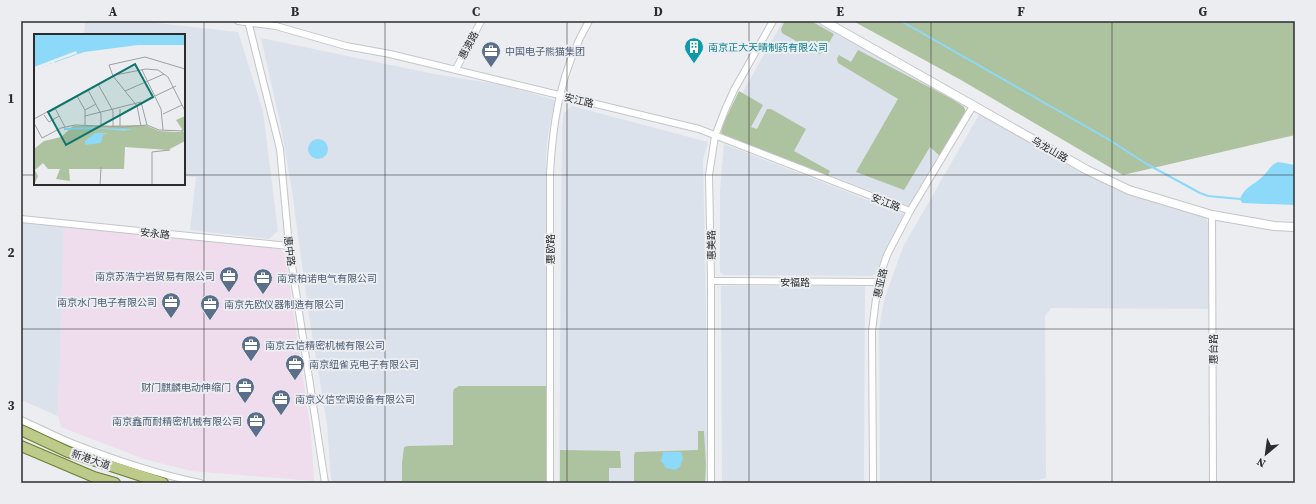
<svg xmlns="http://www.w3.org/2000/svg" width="1316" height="504" font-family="'Source Serif 4','Noto Sans SC',serif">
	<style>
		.commercial { fill: #efdced }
		.built { fill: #dce2eb }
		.green { fill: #adc29e }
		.water { fill: #8cd9f9 }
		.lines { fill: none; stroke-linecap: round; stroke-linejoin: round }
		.stream { stroke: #8cd9f9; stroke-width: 2 }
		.minor-casing { stroke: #c4c5c9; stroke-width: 8 }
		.tertiary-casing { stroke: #c4c5c9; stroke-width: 10 }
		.primary-casing { stroke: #6c7d36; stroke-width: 12 }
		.minor { stroke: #fff; stroke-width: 6 }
		.tertiary { stroke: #fff; stroke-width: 8 }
		.primary { stroke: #bccb89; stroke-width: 10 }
		.grid { fill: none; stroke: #2b2c2d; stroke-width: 1; stroke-opacity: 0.55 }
		.labels { text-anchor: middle; stroke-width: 4; stroke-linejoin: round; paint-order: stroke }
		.street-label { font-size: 10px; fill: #2b2c2d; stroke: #ebedf0 }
		.culture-label { font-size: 10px; fill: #0d838f; stroke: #ebedf0; text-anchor: start }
		.service-label { font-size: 10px; fill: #4e5e75; stroke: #ebedf0; text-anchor: start }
		.inset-river { fill: none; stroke: #8cd9f9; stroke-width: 2 }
		.inset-road { fill: none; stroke: #9ea0a2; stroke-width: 1 }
		.view { fill: #0f766e; fill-opacity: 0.15; stroke: #0f766e; stroke-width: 2 }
		.inset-edge { fill: none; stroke: #2b2c2d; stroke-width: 2 }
		.neatline { fill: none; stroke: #2b2c2d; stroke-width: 1.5 }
		.grid-label { font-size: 13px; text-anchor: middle; font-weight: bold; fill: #2b2c2d }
	</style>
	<rect width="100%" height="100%" fill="#ebedf0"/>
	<path class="commercial" d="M64,225L278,247L285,255L311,434L314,481L191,471L144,459L61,427L58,416Z"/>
	<g class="built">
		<path d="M85,21H138L238,32L263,111L278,231L269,239L190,230L196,177L184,176V35H84Z"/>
		<path d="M783,21H815L961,104L962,114L909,206L723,133L731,113Z"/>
		<path d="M261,38L434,74L503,85L555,100L548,135L546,156L549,483H334L331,479L327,424L309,316L292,191L281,127Z"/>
		<path d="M572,106L708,142L703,160L709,466L708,483H559L562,128L564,113Z"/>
		<path d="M980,113L1087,174L1118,190L1206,218L1209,227V309L1051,308L1045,316L1046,478L1038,480L880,481L879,330L884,300L903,247Z"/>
		<path d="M724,144L906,215L879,271L872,276L724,275L720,272V190Z"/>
		<path d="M21,221L64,225L58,416L21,400Z"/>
		<path d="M721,286H865L864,483H722Z"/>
	</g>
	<g class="green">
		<path d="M785,21H811L834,34L824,52L819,54L782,33L781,29Z"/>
		<path d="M853,21H1295V135L1123,175L961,80Z"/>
		<path d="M858,50L952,99L964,107L966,112L940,156L930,147L904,190L856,172L898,99L838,63L837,59L839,55L851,62Z"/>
		<path d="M739,91L763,105L751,127L757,129L767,109H771L806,129L794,151L830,171L827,177L726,138L721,133L724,122Z"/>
		<path d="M459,386H546L547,483H386V481H402V463L404,447L408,446L453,445V392L454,389Z"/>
		<path d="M698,431H704L706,465L705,483H634V456L635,452L698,450Z"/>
		<path d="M560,450L620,451L621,468H609V483H560Z"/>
	</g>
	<g class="water">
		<circle cx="318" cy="149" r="10"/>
		<path d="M1278,162L1295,165V205L1242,203L1240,199C1244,187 1254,185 1262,177C1269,171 1270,165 1278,162Z"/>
		<path d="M663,452H681L683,458L680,467L675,470L666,468L661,461Z"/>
	</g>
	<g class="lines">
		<path class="stream" d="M901,21L1108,139L1145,163L1200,193L1208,196L1240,199"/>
		<g class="minor-casing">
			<g id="minor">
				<path d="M238,21L276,26L346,46L390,54L699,129L910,211"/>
				<path d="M248,21L280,149L289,246L325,483"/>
				<path d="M456,69L481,21"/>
				<path d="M1212,215L1213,483"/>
				<path d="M21,219L289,246"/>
				<path d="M711,281L878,282"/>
				<path d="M21,420C39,428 56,437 74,444C115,460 157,474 200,483"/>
				<path d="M550,483V174C553,119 561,69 589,21"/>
				<path d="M711,483V281L709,175L715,136L725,110L734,90L773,21"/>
				<path d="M873,483L872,331L878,282L887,255L910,211L973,106"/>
			</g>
		</g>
		<g class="tertiary-casing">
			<path id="tertiary" d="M824,21L1087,170L1129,190L1212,215L1274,226L1295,227"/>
		</g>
		<g class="primary-casing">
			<g id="primary">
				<path d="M21,430L68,452L163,483"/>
				<path d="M21,446L94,477L115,483"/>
			</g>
		</g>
		<use href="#minor" class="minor"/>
		<use href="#tertiary" class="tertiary"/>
		<use href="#primary" class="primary"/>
	</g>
	<path class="grid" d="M204,21V483M385,21V483M567,21V483M749,21V483M931,21V483M1112,21V483M21,175H35M184,175H1295M21,329H1295"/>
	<defs>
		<g id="building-pin" transform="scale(1)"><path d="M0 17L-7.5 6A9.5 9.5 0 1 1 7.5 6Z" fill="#0f9aa8" stroke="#ebedf0"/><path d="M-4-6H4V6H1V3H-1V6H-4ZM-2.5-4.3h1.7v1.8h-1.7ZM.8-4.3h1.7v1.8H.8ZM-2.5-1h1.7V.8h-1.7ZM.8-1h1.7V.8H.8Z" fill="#fff"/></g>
		<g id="office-pin" transform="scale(1)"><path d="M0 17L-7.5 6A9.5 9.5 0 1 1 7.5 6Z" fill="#5c6f8a" stroke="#ebedf0"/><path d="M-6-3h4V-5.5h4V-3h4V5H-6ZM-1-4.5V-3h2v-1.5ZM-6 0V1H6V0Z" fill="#fff"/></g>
	</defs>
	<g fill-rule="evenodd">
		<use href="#building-pin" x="694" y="47"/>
		<use href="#office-pin" x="491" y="51"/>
		<use href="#office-pin" x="229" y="276"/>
		<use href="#office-pin" x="263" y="278"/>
		<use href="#office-pin" x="171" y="302"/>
		<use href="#office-pin" x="210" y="304"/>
		<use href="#office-pin" x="251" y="345"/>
		<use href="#office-pin" x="295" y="364"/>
		<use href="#office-pin" x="245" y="387"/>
		<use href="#office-pin" x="281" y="399"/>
		<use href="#office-pin" x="256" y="421"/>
	</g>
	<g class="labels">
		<g class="street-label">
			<text transform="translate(468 45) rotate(-62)" y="4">惠澳路</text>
			<text transform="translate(579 100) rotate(14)" y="4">安江路</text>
			<text transform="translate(1050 149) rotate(30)" y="4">乌龙山路</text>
			<text transform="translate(886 202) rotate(21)" y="4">安江路</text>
			<text transform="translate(155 233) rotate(6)" y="4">安永路</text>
			<text transform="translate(711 245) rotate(-91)" y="4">惠美路</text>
			<text transform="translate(550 249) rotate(-90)" y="4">惠欧路</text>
			<text transform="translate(290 251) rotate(83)" y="4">惠中路</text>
			<text x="795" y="286">安福路</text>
			<text transform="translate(880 283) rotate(-77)" y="4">惠亚路</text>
			<text transform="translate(1213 349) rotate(-90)" y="4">惠台路</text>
			<text transform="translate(91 459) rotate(19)" y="4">新港大道</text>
		</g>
		<g class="culture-label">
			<text x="708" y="51">南京正大天晴制药有限公司</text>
		</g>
		<g class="service-label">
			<text x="505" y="55">中国电子熊猫集团</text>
			<text x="215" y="280" text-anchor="end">南京苏浩宁岩贸易有限公司</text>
			<text x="277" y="282">南京柏诺电气有限公司</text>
			<text x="157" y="306" text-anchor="end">南京水门电子有限公司</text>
			<text x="224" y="308">南京先欧仪器制造有限公司</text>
			<text x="265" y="349">南京云信精密机械有限公司</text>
			<text x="309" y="368">南京纽雀克电子有限公司</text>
			<text x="231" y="391" text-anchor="end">财门麒麟电动伸缩门</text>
			<text x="295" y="403">南京义信空调设备有限公司</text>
			<text x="242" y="425" text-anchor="end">南京鑫而耐精密机械有限公司</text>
		</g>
	</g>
	<g transform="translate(34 34)">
		<rect width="151" height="151" fill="#ebedf0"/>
		<path d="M151,82V97L147,98H151V107L134,116L91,113L90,135H35L36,147L22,145L26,135H14L9,129L1,136L4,142L0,151V115L10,107L27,103L39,92L111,91L125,97L141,98H147L148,95L142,86Z" fill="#adc29e"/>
		<path d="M0,0H151V11H104L50,18L0,36ZM112,92L90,97L61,94L98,95ZM61,99H75L69,101L67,109L51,111V107Z" fill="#8cd9f9"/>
		<path d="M42,17L44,22L42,20L20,28L21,30L20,31L16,29L17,32H16L12,31L13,33L12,34L8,32L9,35H8L4,34L5,36L4,37L0,35L1,38H0V33Z" fill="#ebedf0"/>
		<path class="inset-river" d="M30,95L61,94"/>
		<path class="inset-road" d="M108,36L127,75L129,96M64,50L79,77V92M54,56L67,80V92M91,57L130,40M43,62L51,76V91M121,62L142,52M21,74L31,93M51,76L62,70M129,80L148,71M10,81L15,88L25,82M51,82L107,68L113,91M0,85L81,41L112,35L124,36L134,43L151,77M0,89L8,104L27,94L41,91L89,93L113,91L125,96L149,97M107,92L103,72L79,42L75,31L111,23L151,35M86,93V75M66,151L67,133M118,151V118L136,116"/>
		<path class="view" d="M101,30L119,63L32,111L14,78Z"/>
		<rect width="151" height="151" class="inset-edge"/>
	</g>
	<rect width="1316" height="504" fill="none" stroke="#ebedf0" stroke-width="44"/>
	<g transform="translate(1266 454) rotate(209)" stroke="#ebedf0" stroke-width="3" paint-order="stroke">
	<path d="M0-3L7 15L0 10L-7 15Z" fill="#2b2c2d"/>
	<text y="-6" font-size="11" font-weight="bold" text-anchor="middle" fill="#2b2c2d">N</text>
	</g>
	<rect x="22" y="22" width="1272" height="460" class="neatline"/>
	<g class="grid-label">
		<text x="113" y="16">A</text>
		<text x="295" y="16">B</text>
		<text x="476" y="16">C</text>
		<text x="658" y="16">D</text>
		<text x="840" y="16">E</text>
		<text x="1021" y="16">F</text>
		<text x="1203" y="16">G</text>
		<text x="11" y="103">1</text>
		<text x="11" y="257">2</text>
		<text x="11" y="410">3</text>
	</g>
</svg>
